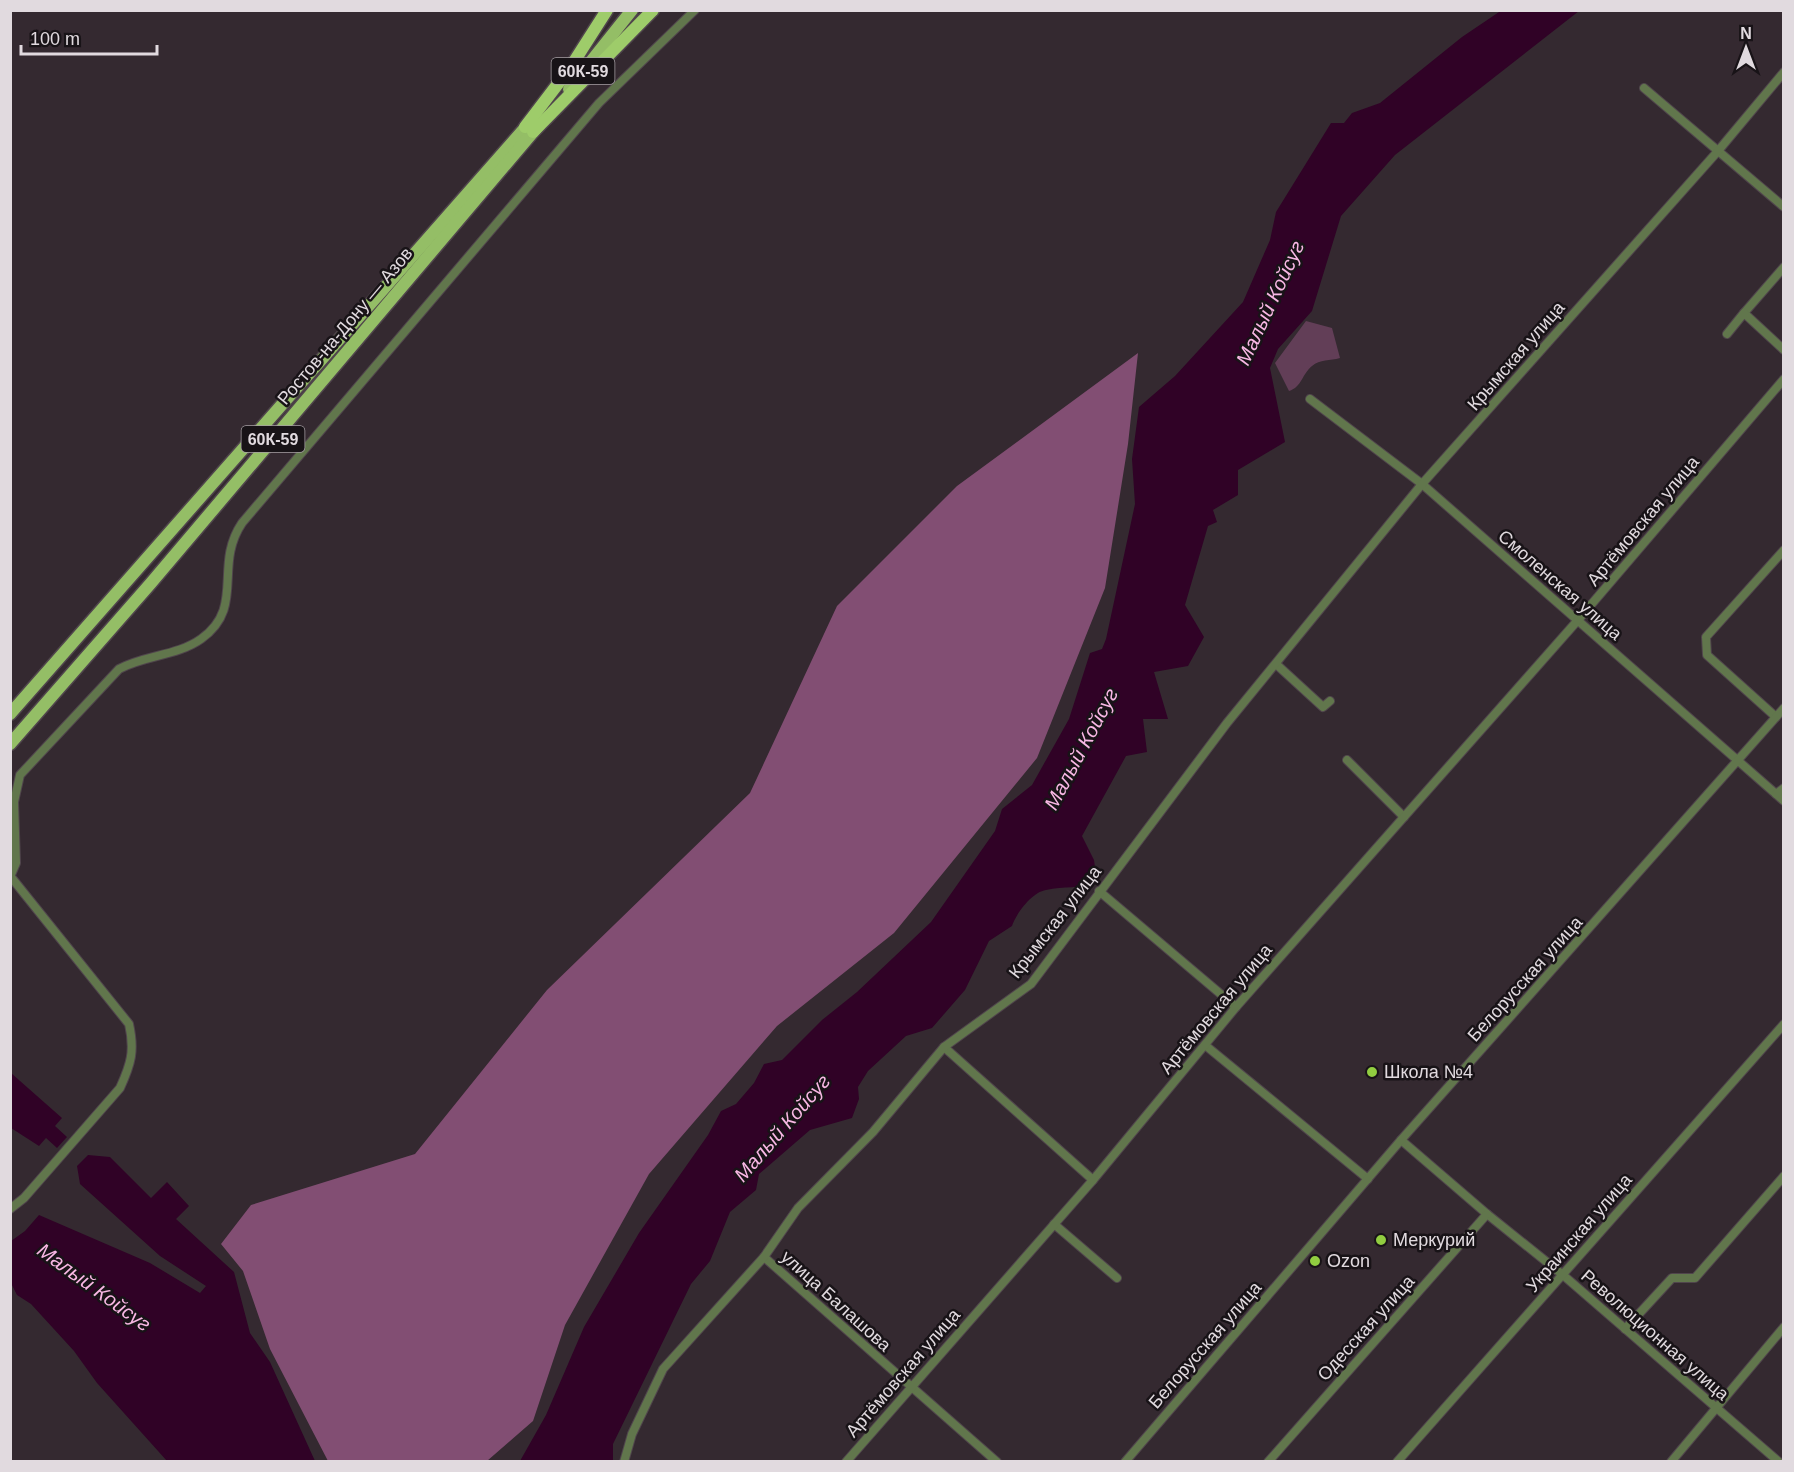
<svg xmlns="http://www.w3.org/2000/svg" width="1794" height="1472" font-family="Helvetica,sans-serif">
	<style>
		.green { fill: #623e57 }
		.forest { fill: #824e73 }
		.water { fill: #300226 }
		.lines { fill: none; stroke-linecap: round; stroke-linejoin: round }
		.minor-casing { stroke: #50454c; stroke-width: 10 }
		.primary-casing { stroke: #50454c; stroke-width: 15 }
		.trunk-casing { stroke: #50454c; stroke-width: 15 }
		.minor { stroke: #61764c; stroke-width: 8 }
		.primary { stroke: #94be66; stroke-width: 12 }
		.trunk { stroke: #9ecc6a; stroke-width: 12 }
		.poi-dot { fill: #91cd40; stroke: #181317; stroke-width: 2 }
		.labels { text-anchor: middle; stroke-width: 5; stroke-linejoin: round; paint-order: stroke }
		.shield { fill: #181317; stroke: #a59ea3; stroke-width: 1.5 }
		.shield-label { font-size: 16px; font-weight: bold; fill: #e1dadf }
		.street-label { font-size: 18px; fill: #e1dadf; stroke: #181317 }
		.poi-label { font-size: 18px; fill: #e1dadf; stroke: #181317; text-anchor: start }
		.water-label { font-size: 20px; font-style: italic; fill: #f8b7e4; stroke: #181317 }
	</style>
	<rect width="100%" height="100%" fill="#342930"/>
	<path class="green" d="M1306,321L1332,328L1340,358C1330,361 1320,359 1312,366C1302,374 1302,387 1289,391L1275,363Z"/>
	<path class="forest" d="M1138,353L1128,444L1105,588L1037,758L894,933L777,1026L649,1174L565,1325L533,1421L487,1461H328L270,1349L243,1271L221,1244L251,1205L415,1154L547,990L750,793L837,606L957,486Z"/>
	<g class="water">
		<path d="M1502,10L1579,11L1395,155L1341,216L1312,311L1278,349L1270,368L1285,442L1238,470V495L1213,510L1217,522L1208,526L1185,605L1204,637L1188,666L1154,672L1168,719H1143L1147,752L1126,756L1082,836L1094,860L1097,882C1080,889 1064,886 1046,890C1032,892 1016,914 1012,926L989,941L965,990L932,1028L906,1036L868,1071L858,1087L859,1099L852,1118L810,1130L759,1174L756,1190L730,1212L710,1261L691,1284L613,1444V1461H520L546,1415L584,1327L639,1233L708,1135L721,1111L736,1104L754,1083L764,1064L782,1060L822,1020L857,992L931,922L995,831L1002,809L1032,785L1069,719L1090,653L1102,649L1106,639L1135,504L1132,459L1139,407L1175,376L1243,302L1270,240L1276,212L1331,123H1344L1352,113L1380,103L1462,37Z"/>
		<path d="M11,1073L62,1118L55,1126L67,1137L57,1148L46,1138L39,1146L11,1128Z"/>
		<path d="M88,1155L110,1157L151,1198L167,1182L189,1206L176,1219L234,1272L250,1333L270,1362L315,1461H167L97,1383L74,1351L31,1304L17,1295L11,1283V1241L25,1231L39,1215L150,1263L200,1293L206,1286L160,1256L80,1184L77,1166Z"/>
	</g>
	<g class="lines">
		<g class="minor-casing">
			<g id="minor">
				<path d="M1644,88L1784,207"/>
				<path d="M1744,313L1784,267"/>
				<path d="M1727,334L1744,313L1784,350"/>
				<path d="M1310,399L1422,484L1784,801"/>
				<path d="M1276,664L1323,707L1330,701"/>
				<path d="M1776,717L1707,655L1706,637L1784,550"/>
				<path d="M1347,760L1404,817"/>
				<path d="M1776,794L1784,788"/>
				<path d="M10,877L16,863L14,802L20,775L119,669C145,655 177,656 201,639C246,607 213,566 242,523L599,103L695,10"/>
				<path d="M1099,891L1236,1007"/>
				<path d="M1205,1045L1368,1179"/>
				<path d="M944,1047L1093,1180"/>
				<path d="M1401,1140L1487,1214L1563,1275L1779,1462"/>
				<path d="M10,1209L24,1198L120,1088C131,1064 135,1051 129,1024L11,877"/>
				<path d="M1054,1224L1117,1278"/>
				<path d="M764,1257L997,1462"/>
				<path d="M1625,1329L1672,1278H1695L1784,1176"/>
				<path d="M624,1462L632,1434L663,1369L764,1257L798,1208L873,1132L944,1047L1031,984L1227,723L1422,484L1718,151L1784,72"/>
				<path d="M846,1462L1093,1180L1236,1007L1578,620L1784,379"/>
				<path d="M1125,1462L1401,1140L1784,708"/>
				<path d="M1268,1462L1487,1214"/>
				<path d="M1397,1462L1784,1024"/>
				<path d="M1671,1462L1784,1327"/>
			</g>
		</g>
		<g class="primary-casing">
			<g id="primary">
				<path d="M569,89L632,10"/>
				<path d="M10,714L532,120"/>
				<path d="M10,744L151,583L539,125"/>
			</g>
		</g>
		<g class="trunk-casing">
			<g id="trunk">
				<path d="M525,127L570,68L607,10"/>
				<path d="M533,132L653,10"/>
			</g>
		</g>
		<use href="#minor" class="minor"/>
		<use href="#primary" class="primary"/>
		<use href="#trunk" class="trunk"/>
	</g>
	<g class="poi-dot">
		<circle cx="1372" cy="1072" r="6"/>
		<circle cx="1381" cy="1240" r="6"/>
		<circle cx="1315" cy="1261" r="6"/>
	</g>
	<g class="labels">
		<g class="shield">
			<rect x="551.5" y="58" width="63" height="26" rx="4.5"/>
			<rect x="241.5" y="426" width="63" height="26" rx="4.5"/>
		</g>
		<g class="shield-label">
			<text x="583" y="77">60К-59</text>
			<text x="273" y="445">60К-59</text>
		</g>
		<g class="street-label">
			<text transform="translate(345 326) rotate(-50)" y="6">Ростов-на-Дону — Азов</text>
			<text transform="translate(1516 356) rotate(-49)" y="6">Крымская улица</text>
			<text transform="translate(1643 521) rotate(-50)" y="6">Артёмовская улица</text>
			<text transform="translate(1560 585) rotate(41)" y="6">Смоленская улица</text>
			<text transform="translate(1055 922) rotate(-52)" y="6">Крымская улица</text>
			<text transform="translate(1525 979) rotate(-48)" y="6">Белорусская улица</text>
			<text transform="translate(1216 1009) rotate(-50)" y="6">Артёмовская улица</text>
			<text transform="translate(1579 1233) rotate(-49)" y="6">Украинская улица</text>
			<text transform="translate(836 1301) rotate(42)" y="6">улица Балашова</text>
			<text transform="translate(1366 1328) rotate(-48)" y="6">Одесская улица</text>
			<text transform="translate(1655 1335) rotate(41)" y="6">Революционная улица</text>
			<text transform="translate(1205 1345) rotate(-49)" y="6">Белорусская улица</text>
			<text transform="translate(903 1373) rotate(-49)" y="6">Артёмовская улица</text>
		</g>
		<g class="poi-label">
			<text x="1384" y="1078">Школа №4</text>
			<text x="1393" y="1246">Меркурий</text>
			<text x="1327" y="1267">Ozon</text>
		</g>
		<g class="water-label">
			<text transform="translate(1270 303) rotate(-65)" y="7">Малый Койсуг</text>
			<text transform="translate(1081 749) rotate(-62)" y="7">Малый Койсуг</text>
			<text transform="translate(782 1128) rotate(-49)" y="7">Малый Койсуг</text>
			<text transform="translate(94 1287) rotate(36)" y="7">Малый Койсуг</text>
		</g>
	</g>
	<rect width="1794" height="1472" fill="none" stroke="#e1dadf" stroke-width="24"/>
	<g transform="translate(1746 48)" stroke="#181317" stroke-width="4.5" paint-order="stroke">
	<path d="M0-4.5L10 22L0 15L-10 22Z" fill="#e1dadf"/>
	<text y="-9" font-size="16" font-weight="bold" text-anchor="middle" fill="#e1dadf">N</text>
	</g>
	<path d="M21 45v9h136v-9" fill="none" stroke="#e1dadf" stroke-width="3"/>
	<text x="30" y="45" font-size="18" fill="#e1dadf" stroke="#181317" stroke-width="4.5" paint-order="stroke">100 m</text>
</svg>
